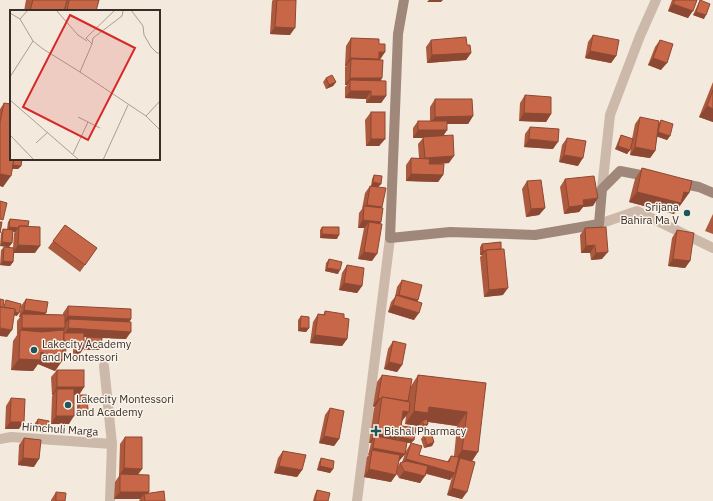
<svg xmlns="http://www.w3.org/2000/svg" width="713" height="501" font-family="'IBM Plex Sans',sans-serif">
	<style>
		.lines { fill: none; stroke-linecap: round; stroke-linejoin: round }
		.street { stroke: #ccb9a9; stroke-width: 10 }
		.secondary { stroke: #9f887a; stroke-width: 10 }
		.wall { fill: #ac593d; fill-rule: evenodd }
		.shaded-wall { fill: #8c4832 }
		.building { fill: #c86747; stroke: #8c4832 }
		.poi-dot { fill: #1d565b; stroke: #faf3ea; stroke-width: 1.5 }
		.labels { text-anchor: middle; stroke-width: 3; stroke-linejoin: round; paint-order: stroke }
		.poi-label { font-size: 11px; fill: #382e29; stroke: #faf3ea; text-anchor: start }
		.street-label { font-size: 11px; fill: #382e29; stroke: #faf3ea }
		.inset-road { fill: none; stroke: #a89e95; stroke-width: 1 }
		.view { fill: #d62828; fill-opacity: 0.15; stroke: #d62828; stroke-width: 2 }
		.inset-edge { fill: none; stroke: #382e29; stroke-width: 2 }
	</style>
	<rect width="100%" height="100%" fill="#f3e9dd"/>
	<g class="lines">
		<g class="street">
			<path d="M602,189L610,115L640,36L656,0"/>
			<path d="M599,224L637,211L713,248"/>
			<path d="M0,439L11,437L112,444L104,366"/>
			<path d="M110,501L112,444"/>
			<path d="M357,501L390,238"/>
		</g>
		<g class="secondary">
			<path d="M404,0L398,34L390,238L450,232L535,235L599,224L602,189L620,171L651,177"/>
			<path d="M679,183L699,187L713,193"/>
		</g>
	</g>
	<g class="wall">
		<path d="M26,0H99L96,11H24Z"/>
		<path d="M273,0H296L290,35L270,34L272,1Z"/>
		<path d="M672,0H697L688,18L668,11Z"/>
		<path d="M700,0L704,19L693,15L698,4Z"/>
		<path d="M593,35L616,56L611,63L585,58L588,42Z"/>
		<path d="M351,38L379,44L385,52L380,60H378L382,78L381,80L386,96L381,103H366V99L345,98V87L347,85H345V67L346,66H345L346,46Z"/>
		<path d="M431,40L467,45L471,53L466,60L427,63L426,47Z"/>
		<path d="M660,40L661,70L648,65L655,47Z"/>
		<path d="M326,78L336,82L333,86L326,89L323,82Z"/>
		<path d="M713,82V122L699,117Z"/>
		<path d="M525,95L551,114L546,122L519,121L520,103Z"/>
		<path d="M435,99L473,116L468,124H447V130L443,136L449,163L439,164L443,175L438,182L406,181V165L411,158H419L418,144L423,138H413V128L418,121H430V107Z"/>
		<path d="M4,103L21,166L18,169H12L3,187L0,186V109Z"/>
		<path d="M371,112L385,139L379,146H366L365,120Z"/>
		<path d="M640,117L659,123L661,120L670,136L667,140L657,136L655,151L650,158L630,155L631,145L630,150L627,154L615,149L619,139L621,135L632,139L635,124Z"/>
		<path d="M530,127L553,149L524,147L525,134Z"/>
		<path d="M567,138L578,166L559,162L562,145Z"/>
		<path d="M642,168L689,193L674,214L629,202L635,179Z"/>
		<path d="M374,175L381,184L378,187L382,208L380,224L372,261L358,259L364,228H358L359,213L362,209L365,193L370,186H371L372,179Z"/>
		<path d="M565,179L593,206L583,207L579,212L564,214L560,187Z"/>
		<path d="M527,181L545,208L539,215L526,217L522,189Z"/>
		<path d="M713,214V234L705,231Z"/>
		<path d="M10,219L28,226L35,253H13V262L10,266L0,265L1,250L4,247L13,248L14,233L15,232L13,231L12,243L9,247L0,246L1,233L3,229H7L8,222Z"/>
		<path d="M65,225L97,248L80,272L48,248Z"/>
		<path d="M322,227L337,239L320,238V230Z"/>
		<path d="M585,228L602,259L591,260L590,253H581L580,235Z"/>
		<path d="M677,230L690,261L685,268L668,266L672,238Z"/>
		<path d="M501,242L503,295L484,297L480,257L482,255H480V247L482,244Z"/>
		<path d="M329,259L338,274L325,271L326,263Z"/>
		<path d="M347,265L362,286L357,293L339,290L342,273Z"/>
		<path d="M402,280L418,300L417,301L414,320L388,312L391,302L395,297L397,287Z"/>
		<path d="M26,299L46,313L45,314L63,315V313L68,306L131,319L129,322L126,339L102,338L99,350H84L85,341L87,337L99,338L84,337L79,355H73V348H63V360L55,371L38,364L33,371L11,370L13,341L17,335V321L20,317H19L21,306Z"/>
		<path d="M325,311L344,318L347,339L342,346L310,343L313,322L318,314L323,315Z"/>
		<path d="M301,316L309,328L306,332L298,331V320Z"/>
		<path d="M393,341L402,365L397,372L384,369L388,349Z"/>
		<path d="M57,370L84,387L79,395H74L69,424H51L52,396L53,395H52L51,377Z"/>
		<path d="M382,375L411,386L418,375L486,383L472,461L462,499L447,495L452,477L450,480L426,474L420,483L399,478L396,473L391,482L364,477L367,457L369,455H368L371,443H369L374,408L375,407L373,406L377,382ZM406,416L405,424L419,426L420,425L421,429L426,428L428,422L457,426L454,456H451L447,462L419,455L411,443L414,440L401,426L402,421ZM407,443H411L406,451L402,462L400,463L398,466L399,461L405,454Z"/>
		<path d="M79,395L85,413H77V399Z"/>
		<path d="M11,398L19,429H5L6,406Z"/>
		<path d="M330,408L339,439L334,446L319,443L325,415Z"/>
		<path d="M38,419L45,433L34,431L35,423Z"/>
		<path d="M424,435L434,442L432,446L424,448L421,439Z"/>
		<path d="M125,437L142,469L138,475L149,492L148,493L165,501H139L140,499H114L115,482L119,476L120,444Z"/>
		<path d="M24,438L34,467L18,465L19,445Z"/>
		<path d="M283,451L302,470L297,477L274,473L278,458Z"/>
		<path d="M321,458L333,469L330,473L317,470L319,462Z"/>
		<path d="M317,490L328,501H313L315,494Z"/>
		<path d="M56,492L65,501H51V500Z"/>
	</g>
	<g class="shaded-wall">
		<path d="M429,0H443L441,2H427Z"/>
		<path d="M673,4L693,11L688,18L668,11Z"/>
		<path d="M696,12L706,15L704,19L693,15Z"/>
		<path d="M275,27L295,28L290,35L270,34Z"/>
		<path d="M590,51L616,56L611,63L585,58Z"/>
		<path d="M379,52H385L374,66L351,59L346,66H345L350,58Z"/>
		<path d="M471,53L466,60L427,63L432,55Z"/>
		<path d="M653,58L667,63L661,70L648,65Z"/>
		<path d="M350,78H382L377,86L350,80L347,85H345Z"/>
		<path d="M336,82L333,86L326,89L329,85Z"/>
		<path d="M350,91H371L366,99L345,98Z"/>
		<path d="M371,96H386L381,103H366Z"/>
		<path d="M707,106L713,109V122L699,117Z"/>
		<path d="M524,113L551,114L546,122L519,121Z"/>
		<path d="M473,116L468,124H430L435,117Z"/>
		<path d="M418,130H447L442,138L423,137V138H413Z"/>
		<path d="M657,132L670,136L667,140L655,136Z"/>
		<path d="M371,139H385L379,146H366Z"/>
		<path d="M529,139L558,142L553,149L524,147Z"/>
		<path d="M618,146L630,150L627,154L615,149Z"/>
		<path d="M635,147L655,151L650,158L630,155Z"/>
		<path d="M564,155L583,158L578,166L559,162Z"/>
		<path d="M454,156L449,163L419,165L425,158Z"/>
		<path d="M12,164L21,166L18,169L10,168Z"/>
		<path d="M0,174L11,176L3,187L0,186Z"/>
		<path d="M411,174L443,175L438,182L406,181Z"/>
		<path d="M373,182L381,184L378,187L371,186Z"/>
		<path d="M637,192H684L689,193L674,214L629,202Z"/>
		<path d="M598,198L593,206L583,207L579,212L564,214L569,207L583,200Z"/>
		<path d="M367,205L382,207L377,215L364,209Z"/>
		<path d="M545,208L539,215L526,217L531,209Z"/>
		<path d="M363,220L381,222L376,230L369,222L364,228H358Z"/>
		<path d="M9,227L18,228L15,232L7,231Z"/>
		<path d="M322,234L339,235L337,239L320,238Z"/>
		<path d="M2,242L12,243L9,247L0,246Z"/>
		<path d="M18,245L40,246L35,253H13Z"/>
		<path d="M595,245L590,253H581L586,246Z"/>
		<path d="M483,251H485L482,255H480Z"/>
		<path d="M364,252L377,254L372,261L358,259Z"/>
		<path d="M608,252L602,259L591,260L596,253Z"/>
		<path d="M673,259L690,261L685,268L668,266Z"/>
		<path d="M3,261L13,262L10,266L0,265Z"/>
		<path d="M327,268L340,270L338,274L325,271Z"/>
		<path d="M344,283L362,286L357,293L339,290Z"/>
		<path d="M508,288L503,295L484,297L489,290Z"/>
		<path d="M399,295L418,300L413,307L395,300Z"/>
		<path d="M393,305L419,313L414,320L388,312Z"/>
		<path d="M3,309L19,313L17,316L1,313Z"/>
		<path d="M24,310L46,313L41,320L22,314L20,317H19Z"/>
		<path d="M68,316L131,319L126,327L69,319L65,324L63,323Z"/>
		<path d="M0,328L12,330L7,337L0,336Z"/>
		<path d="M22,328H65L60,335L20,330L17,335Z"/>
		<path d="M68,328L131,332L126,339L63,336Z"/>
		<path d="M300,328H309L306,332L298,331Z"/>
		<path d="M315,335L347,339L342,346L310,343Z"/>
		<path d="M62,341H78L73,348L57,349Z"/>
		<path d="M87,346L101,347L99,350H84Z"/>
		<path d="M78,348H84L79,355H73Z"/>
		<path d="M41,352L65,356L55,371L38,364L33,371L11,370L19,359Z"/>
		<path d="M389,362L402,365L397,372L384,369Z"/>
		<path d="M57,387H84L79,395H57V389L53,395H52Z"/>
		<path d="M378,399H380L375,407L373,406Z"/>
		<path d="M429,407L467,412L457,426L422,421L419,426L405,424L414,411Z"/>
		<path d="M79,410H88L85,413H77Z"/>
		<path d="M403,411L409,412L401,422Z"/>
		<path d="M56,416H74L69,424H51Z"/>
		<path d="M10,422H24L19,429H5Z"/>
		<path d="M428,424L426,428L421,429L424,425Z"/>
		<path d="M37,428L48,430L45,433L34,431Z"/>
		<path d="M377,432L400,435L392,446L375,436L371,443H369Z"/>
		<path d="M324,436L339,439L334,446L319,443Z"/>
		<path d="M400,437L414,440L411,443L397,441Z"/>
		<path d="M434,442L432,446L424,448L427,445Z"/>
		<path d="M373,448L405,454L399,461L371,456L372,450L368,455Z"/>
		<path d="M462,450L478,452L469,466L460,458L456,464H453Z"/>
		<path d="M23,458L39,459L34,467L18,465Z"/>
		<path d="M406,459L455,473L450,480L401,466Z"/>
		<path d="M279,466L302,470L297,477L274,473Z"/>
		<path d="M320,466L333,469L330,473L317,470Z"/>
		<path d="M124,468L142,469L136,476L120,474L119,476Z"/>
		<path d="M369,469L396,475L391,482L364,477Z"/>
		<path d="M404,471L425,476L420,483L399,478Z"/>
		<path d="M452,488L467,492L462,499L447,495Z"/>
		<path d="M120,492H149L145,498L144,494L140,499H114Z"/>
	</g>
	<g class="building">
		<path d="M33,0H67L64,11H30Z"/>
		<path d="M69,0H99L96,11H67Z"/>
		<path d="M277,0H296L295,28L275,27Z"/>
		<path d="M675,0H697L693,11L673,4Z"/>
		<path d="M700,0L710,4L706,15L696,12Z"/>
		<path d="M593,35L619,40L616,56L590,51Z"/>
		<path d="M466,37L467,45H470L471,53L432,55L431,40Z"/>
		<path d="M351,38L379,39V44H385V52H379V59L350,58Z"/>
		<path d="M660,40L673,44L667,63L653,58Z"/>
		<path d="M351,59L383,60L382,78H350Z"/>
		<path d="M332,75L336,82L329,85L326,78Z"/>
		<path d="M350,80L386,81V96H371V91H350Z"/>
		<path d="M713,90V109L707,106Z"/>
		<path d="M525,95L551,97V114L524,113Z"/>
		<path d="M435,99H472L473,116L435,117Z"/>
		<path d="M4,103L11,104V159H14L11,176L0,174V122Z"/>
		<rect x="371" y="112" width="14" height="27"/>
		<path d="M640,117L659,121L655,151L635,147Z"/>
		<path d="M661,120L673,124L670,136L658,132Z"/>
		<rect x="418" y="121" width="29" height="9"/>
		<path d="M530,127L559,129L558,142L529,139Z"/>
		<path d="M453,135L454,156L425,158L423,137Z"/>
		<path d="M621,135L633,139L630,150L618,146Z"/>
		<path d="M567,138L586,141L583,158L564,155Z"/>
		<path d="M411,158L430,159L429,164H444L443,175L411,174Z"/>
		<path d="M14,159H22L21,166L13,165Z"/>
		<path d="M642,168L692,181L689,193L684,192L681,203L637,192Z"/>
		<path d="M374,175L382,176L381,184L373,182Z"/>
		<path d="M594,176L598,198L583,200L584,205L569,207L565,179Z"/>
		<path d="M541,180L545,208L531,209L527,181Z"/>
		<path d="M370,186L386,188L382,207L367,205Z"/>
		<path d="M0,201L7,203L3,220L0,219Z"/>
		<path d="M364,206L383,208L381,222L363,220Z"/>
		<path d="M10,219L29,221L28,226H19L18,228L9,227Z"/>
		<path d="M0,222H2L0,233Z"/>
		<path d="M369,222L382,224L377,254L364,252Z"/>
		<path d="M65,225L97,248L85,265L53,241Z"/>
		<path d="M19,226L40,227V246L18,245Z"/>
		<path d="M322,227H339V235L322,234Z"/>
		<path d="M606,227L608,252L596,253L595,245L586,246L585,228Z"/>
		<path d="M3,229L13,230L12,243L2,242Z"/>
		<path d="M677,230L694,233L690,261L673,259Z"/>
		<path d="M501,242V249L486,250L485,251H483L482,244Z"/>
		<path d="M4,247L14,248L13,262L3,261Z"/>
		<path d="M504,249L508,288L489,290L486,250Z"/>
		<path d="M329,259L342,262L340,270L327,268Z"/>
		<path d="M347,265L364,268L362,286L344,283Z"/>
		<path d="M402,280L422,285L418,300L399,295Z"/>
		<path d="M396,295L422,303L419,313L393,305Z"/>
		<path d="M0,299L4,300L3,307H0Z"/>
		<path d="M26,299L48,302L46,313L24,310Z"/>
		<path d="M6,300L21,304L19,313L15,312V309L4,307Z"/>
		<path d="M68,306L131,309V319L68,316Z"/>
		<path d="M0,307L15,309L12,330L0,328Z"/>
		<path d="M325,311L344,314V318L349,319L347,339L315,335L318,314L325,315Z"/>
		<path d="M22,314L65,315V328H22Z"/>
		<path d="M301,316L309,317V328H300Z"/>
		<path d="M69,319L131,322V332L68,328Z"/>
		<path d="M20,330L42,332L64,330L63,360L41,352L40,360L19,359Z"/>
		<path d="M64,333H84V348H78V341H64Z"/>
		<path d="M87,337L102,338L101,347L87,346Z"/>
		<path d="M393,341L406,344L402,365L389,362Z"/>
		<path d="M63,349H66L65,356H63Z"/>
		<rect x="57" y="370" width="27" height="17"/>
		<path d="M382,375L412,379L408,401L382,397L380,399H378Z"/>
		<path d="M418,375L486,383L478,452L462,450L467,412L429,407L428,413L414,411Z"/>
		<path d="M57,389H74V416H56Z"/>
		<path d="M79,395H87L88,410H79Z"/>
		<path d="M382,397L410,402L409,412L403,411L400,435L377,432Z"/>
		<path d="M11,398L25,399L24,422H10Z"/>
		<path d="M330,408L344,411L339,439L324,436Z"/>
		<path d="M38,419L49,421L48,430L37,428Z"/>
		<path d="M427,419L428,424L424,425L422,421Z"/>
		<path d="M402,426L416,428L414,440L400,437Z"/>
		<path d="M431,433L434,442L427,445L424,435Z"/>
		<path d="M375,436L407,442L405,454L373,448Z"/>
		<path d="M125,437H142V469L124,468Z"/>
		<path d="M24,438L41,440L39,459L23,458Z"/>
		<path d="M411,443L422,446L419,455L449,462L451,456L459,457L455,473L406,459Z"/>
		<path d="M372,450L400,455L396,475L369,469Z"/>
		<path d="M283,451L306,455L302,470L279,466Z"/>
		<path d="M321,458L334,461L333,469L320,466Z"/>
		<path d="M460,458L475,462L467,492L452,488Z"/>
		<path d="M406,461L428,466L425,476L404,471L400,463Z"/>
		<path d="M120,474L149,475V492H120Z"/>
		<path d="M317,490L330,493L328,501H315Z"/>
		<path d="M164,491L165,501H145L144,494Z"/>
		<path d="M56,492L66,493L65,501H56Z"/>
	</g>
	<g class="poi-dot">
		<circle cx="687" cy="213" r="4"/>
		<circle cx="34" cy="350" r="4"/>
		<circle cx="68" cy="405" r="4"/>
		<path d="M374 425h4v4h4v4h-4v4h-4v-4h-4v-4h4z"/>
	</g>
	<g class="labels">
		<g class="poi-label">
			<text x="679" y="211" text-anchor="end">Srijana<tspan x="679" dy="13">Bahira Ma V</tspan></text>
			<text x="42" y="348">Lakecity Academy<tspan x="42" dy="13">and Montessori</tspan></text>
			<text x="76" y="403">Lakecity Montessori<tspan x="76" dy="13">and Academy</tspan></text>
			<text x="384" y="435">Bishal Pharmacy</text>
		</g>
		<g class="street-label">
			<text transform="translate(60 429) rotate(4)" y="4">Himchuli Marga</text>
		</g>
	</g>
	<g transform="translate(10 10)">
		<rect width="150" height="150" fill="#f3e9dd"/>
		<path class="inset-road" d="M46,0L68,25L77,31M121,0L133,16L134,25L141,37L147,43H150M0,3L10,9L23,31L33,39L70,62L82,34L76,28L105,0M10,9L18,0M82,34L83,28L112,6L113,1M70,62L136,106L150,91M0,67L23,31M0,90L69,150M136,106L150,120M78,112L90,118M0,125L24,150M26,133L38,122M63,144L78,112L68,107M93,150L118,95"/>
		<path class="view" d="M60,5L125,38L78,130L13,97Z"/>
		<rect width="150" height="150" class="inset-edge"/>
	</g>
</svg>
